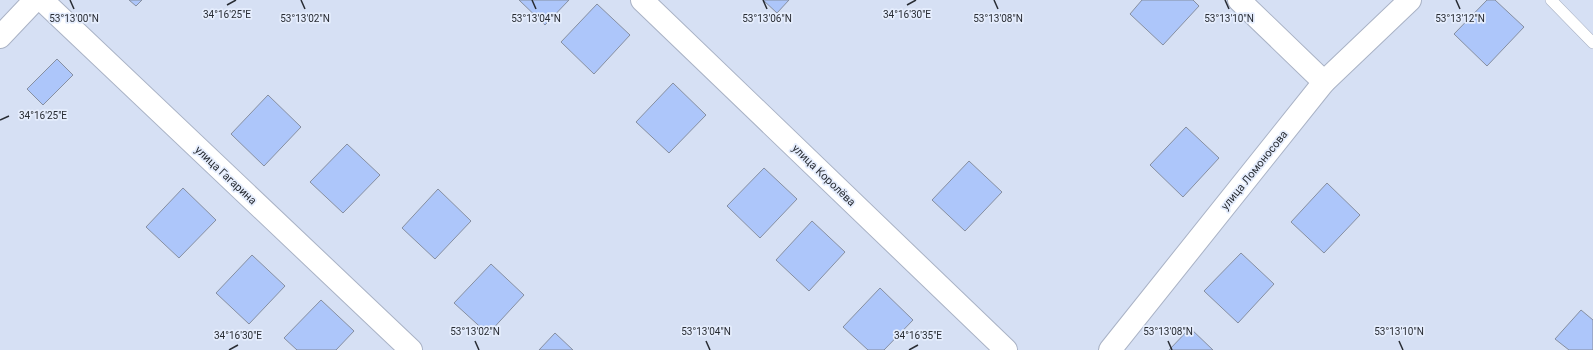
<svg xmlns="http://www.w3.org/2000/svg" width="1593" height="350" font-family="Roboto,sans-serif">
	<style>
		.building { fill: #adc6fa; stroke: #868fa1 }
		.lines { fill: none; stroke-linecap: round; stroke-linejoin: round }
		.service-casing { stroke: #a9b2c5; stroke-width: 12 }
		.minor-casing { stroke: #a9b2c5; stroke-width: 24 }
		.tertiary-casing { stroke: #a9b2c5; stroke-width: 24 }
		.service { stroke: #fff; stroke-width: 11 }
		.minor { stroke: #fff; stroke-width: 22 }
		.tertiary { stroke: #fff; stroke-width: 22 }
		.ticks { fill: none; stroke: #282c33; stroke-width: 1.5 }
		.labels { text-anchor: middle; stroke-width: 3.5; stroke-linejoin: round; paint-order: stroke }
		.street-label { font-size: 11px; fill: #282c33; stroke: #e5edfd }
		.ticks-label { font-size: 10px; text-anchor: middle; fill: #282c33; stroke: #e5edfd; stroke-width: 3.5; stroke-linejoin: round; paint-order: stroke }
	</style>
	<rect width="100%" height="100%" fill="#d6e0f4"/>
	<g class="building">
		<path d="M129,0H142L136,6Z"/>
		<path d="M519,0H569L545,25Z"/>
		<path d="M763,0H789L777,13Z"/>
		<path d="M1142,0H1193L1199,6L1163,45L1130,14Z"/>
		<path d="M1487,0H1495L1524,27L1487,66L1454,34Z"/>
		<path d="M597,4L630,35L594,74L561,42Z"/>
		<path d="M57,59L73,75L43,105L27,89Z"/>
		<path d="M673,83L706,115L669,153L636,122Z"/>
		<path d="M268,95L301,127L264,166L231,134Z"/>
		<path d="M1186,127L1219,158L1183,197L1150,165Z"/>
		<path d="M347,144L380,175L343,213L310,182Z"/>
		<path d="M969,161L1002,192L965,231L932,200Z"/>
		<path d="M764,168L797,199L760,238L727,206Z"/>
		<path d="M1327,183L1360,215L1324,253L1291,222Z"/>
		<path d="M183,188L216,220L179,258L146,227Z"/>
		<path d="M438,189L471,221L435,259L402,228Z"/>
		<path d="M812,221L845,252L809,291L776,260Z"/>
		<path d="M1241,253L1274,284L1238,323L1204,291Z"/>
		<path d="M252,255L285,286L249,324L216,293Z"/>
		<path d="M491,264L524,295L488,334L454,303Z"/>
		<path d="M880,288L913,320L884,350H868L843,327Z"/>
		<path d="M321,300L354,331L336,350H297L284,338Z"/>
		<path d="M1581,310L1593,320V350H1569L1555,339Z"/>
		<path d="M1190,328L1213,350H1169Z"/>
		<path d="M555,333L573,350H539Z"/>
	</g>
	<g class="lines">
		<g class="service-casing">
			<path id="service" d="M1551,0L1593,43"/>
		</g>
		<g class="minor-casing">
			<g id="minor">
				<path d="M42,0L411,350"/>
				<path d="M642,0L1006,350"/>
				<path d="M1239,0L1324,82"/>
				<path d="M1110,350L1324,82L1410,0"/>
			</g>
		</g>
		<g class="tertiary-casing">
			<path id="tertiary" d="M0,37L35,0"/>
		</g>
		<use href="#service" class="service"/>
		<use href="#minor" class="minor"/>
		<use href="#tertiary" class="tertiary"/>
	</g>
	<path class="ticks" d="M70,0L74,9M301,0L305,9M532,0L536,9M763,0L767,9M994,0L998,9M1225,0L1229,9M1456,0L1460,9M227,5L236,0M907,5L916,0M0,120L9,116M475,341L479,350M706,341L710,350M1168,341L1172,350M1399,341L1403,350M229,350L238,345M909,350L918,345"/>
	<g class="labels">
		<g class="street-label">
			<text transform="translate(1254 170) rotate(-51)" y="4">улица Ломоносова</text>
			<text transform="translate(226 175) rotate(43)" y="4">улица Гагарина</text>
			<text transform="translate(824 175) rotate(44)" y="4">улица Королёва</text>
		</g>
	</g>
	<g class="ticks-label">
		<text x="907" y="18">34°16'30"E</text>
		<text x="227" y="18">34°16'25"E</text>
		<text x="74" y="22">53°13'00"N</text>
		<text x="305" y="22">53°13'02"N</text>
		<text x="536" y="22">53°13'04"N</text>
		<text x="767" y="22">53°13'06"N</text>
		<text x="998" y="22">53°13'08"N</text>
		<text x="1229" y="22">53°13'10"N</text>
		<text x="1460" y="22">53°13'12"N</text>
		<text x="43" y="119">34°16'25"E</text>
		<text x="475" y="335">53°13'02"N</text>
		<text x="706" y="335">53°13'04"N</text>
		<text x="1168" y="335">53°13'08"N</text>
		<text x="1399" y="335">53°13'10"N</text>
		<text x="238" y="339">34°16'30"E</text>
		<text x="918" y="339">34°16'35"E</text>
	</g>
</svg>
